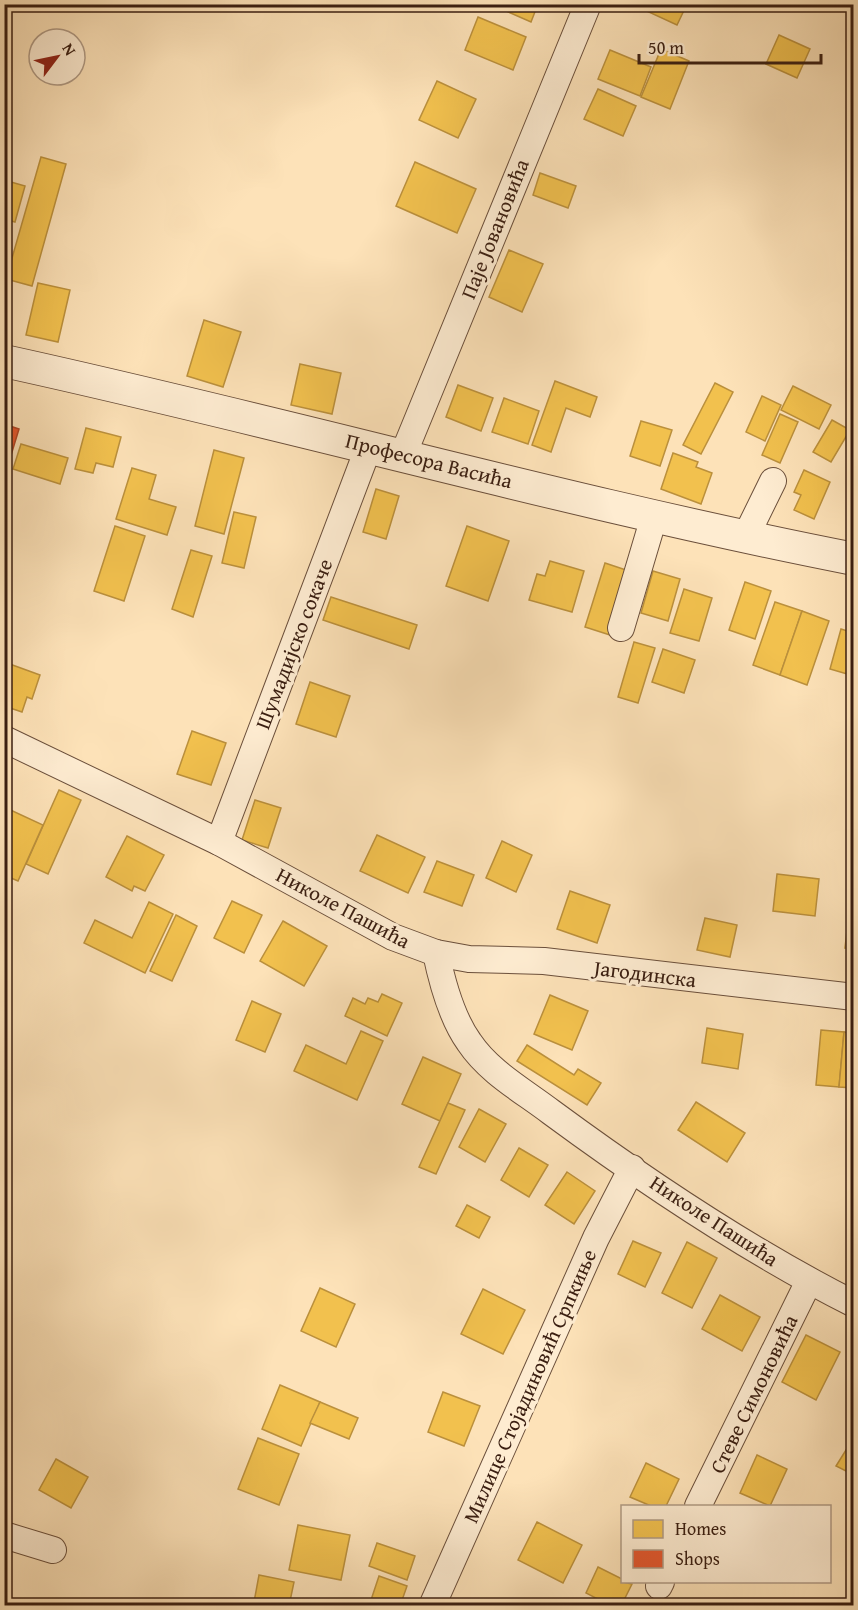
<svg xmlns="http://www.w3.org/2000/svg" width="858" height="1610" font-family="'Gentium Book Plus',serif">
	<style>
		.homes { fill: #f2c14e; stroke: #bb903c; stroke-width: 1.5 }
		.shops { fill: #e4572e; stroke: #b14625; stroke-width: 1.5 }
		.lines { fill: none; stroke-linecap: round; stroke-linejoin: round }
		.minor-casing { stroke: #6b4f3b; stroke-width: 28 }
		.tertiary-casing { stroke: #6b4f3b; stroke-width: 34 }
		.minor { stroke: #feecd1; stroke-width: 26 }
		.tertiary { stroke: #feecd1; stroke-width: 32 }
		.labels { text-anchor: middle; stroke-width: 6; stroke-linejoin: round; paint-order: stroke }
		.street-label { font-size: 21px; fill: #3a1e11; stroke: #feecd1 }
	</style>
	<rect width="100%" height="100%" fill="#fde2b8"/>
	<filter id="stains"><feTurbulence type="fractalNoise" baseFrequency=".00333" numOctaves="4"/><feColorMatrix values="0 0 0 0 .2 0 0 0 0 .09 0 0 0 0 .02 0 0 0 .5 -.17"/></filter>
	<radialGradient id="worn" r=".72"><stop offset=".6" stop-color="#630" stop-opacity="0"/><stop offset="1" stop-color="#630" stop-opacity=".3"/></radialGradient>
	<g class="homes">
		<path d="M490,4H538L531,22Z"/>
		<path d="M642,4H687L677,25L640,8Z"/>
		<path d="M478,17L526,37L513,70L465,50Z"/>
		<path d="M779,35L810,49L797,78L766,64Z"/>
		<path d="M661,49L689,61L670,109L641,97Z"/>
		<path d="M610,50L651,67L640,96L598,79Z"/>
		<path d="M437,81L476,99L458,138L419,120Z"/>
		<path d="M598,89L636,106L623,136L584,119Z"/>
		<path d="M41,157L66,164L32,286L6,279Z"/>
		<path d="M415,162L476,189L457,233L396,206Z"/>
		<path d="M540,173L576,186L568,208L533,195Z"/>
		<path d="M4,180L25,186L15,222L4,219Z"/>
		<path d="M509,250L543,264L522,312L489,297Z"/>
		<path d="M38,283L70,290L58,342L26,335Z"/>
		<path d="M204,320L241,332L223,387L187,376Z"/>
		<path d="M300,364L341,373L332,414L291,405Z"/>
		<path d="M555,381L597,397L590,417L566,408L551,452L532,445Z"/>
		<path d="M715,383L733,392L701,454L683,445Z"/>
		<path d="M458,385L493,398L481,431L446,417Z"/>
		<path d="M793,386L831,405L819,429L781,410Z"/>
		<path d="M762,396L781,405L765,441L746,432Z"/>
		<path d="M504,398L539,411L528,444L492,432Z"/>
		<path d="M780,414L798,422L780,463L762,455Z"/>
		<path d="M832,420L850,430L831,462L813,452Z"/>
		<path d="M641,421L672,430L660,466L630,456Z"/>
		<path d="M86,428L121,437L113,467L96,463L93,473L75,469Z"/>
		<path d="M21,444L68,458L60,484L13,469Z"/>
		<path d="M214,450L244,458L224,534L195,526Z"/>
		<path d="M673,453L698,462L696,467L712,473L701,504L661,489Z"/>
		<path d="M132,468L156,475L149,499L176,507L167,535L116,519Z"/>
		<path d="M804,470L830,482L814,519L794,510L801,495L794,492Z"/>
		<path d="M376,489L399,496L386,539L363,532Z"/>
		<path d="M234,512L256,517L244,568L222,563Z"/>
		<path d="M115,526L145,536L124,601L94,591Z"/>
		<path d="M467,526L509,541L488,601L446,586Z"/>
		<path d="M191,550L212,556L193,617L172,609Z"/>
		<path d="M550,561L584,571L572,612L529,600L537,574L545,576Z"/>
		<path d="M605,563L629,571L610,635L585,627Z"/>
		<path d="M653,571L680,579L668,621L641,613Z"/>
		<path d="M745,582L771,591L755,639L729,630Z"/>
		<path d="M684,589L712,598L699,641L670,633Z"/>
		<path d="M331,597L417,625L409,649L323,620Z"/>
		<path d="M775,602L802,611L780,675L753,665Z"/>
		<path d="M802,611L829,621L807,685L780,675Z"/>
		<path d="M841,629L854,633V676L830,669Z"/>
		<path d="M634,642L655,648L638,703L618,697Z"/>
		<path d="M663,649L695,660L684,693L652,682Z"/>
		<path d="M7,663L40,675L32,699L27,697L22,712L4,706V671Z"/>
		<path d="M310,682L350,696L336,737L296,724Z"/>
		<path d="M192,731L226,743L211,785L177,774Z"/>
		<path d="M59,790L81,800L48,874L26,864Z"/>
		<path d="M255,800L281,808L268,848L242,840Z"/>
		<path d="M4,807L43,825L18,881L4,875Z"/>
		<path d="M377,835L425,857L408,893L360,871Z"/>
		<path d="M127,836L164,855L145,891L134,886L132,891L106,877Z"/>
		<path d="M502,841L532,855L516,892L486,878Z"/>
		<path d="M437,861L474,875L462,906L424,892Z"/>
		<path d="M777,874L819,879L815,916L773,911Z"/>
		<path d="M852,887H854V949L845,948Z"/>
		<path d="M570,891L610,905L597,943L557,929Z"/>
		<path d="M232,901L262,915L244,953L214,938Z"/>
		<path d="M149,902L173,914L145,973L84,943L95,920L132,938Z"/>
		<path d="M176,915L197,926L172,981L150,971Z"/>
		<path d="M705,918L737,925L730,957L697,950Z"/>
		<path d="M283,921L327,946L304,986L260,961Z"/>
		<path d="M382,994L402,1003L387,1036L345,1016L353,998L365,1004L368,998L378,1002Z"/>
		<path d="M550,995L588,1011L572,1050L534,1034Z"/>
		<path d="M252,1001L281,1014L265,1052L236,1040Z"/>
		<path d="M707,1028L743,1034L738,1069L702,1063Z"/>
		<path d="M821,1030L844,1032L839,1087L816,1085Z"/>
		<path d="M361,1031L383,1041L357,1100L294,1071L306,1045L346,1064Z"/>
		<path d="M844,1032L854,1033V1088L839,1087Z"/>
		<path d="M527,1045L574,1075L578,1069L601,1083L587,1105L517,1061Z"/>
		<path d="M423,1057L461,1074L440,1121L402,1104Z"/>
		<path d="M696,1102L745,1133L727,1162L678,1130Z"/>
		<path d="M448,1103L465,1110L436,1174L419,1167Z"/>
		<path d="M479,1109L506,1124L485,1162L459,1147Z"/>
		<path d="M519,1148L548,1165L529,1197L501,1180Z"/>
		<path d="M567,1172L595,1191L574,1224L545,1205Z"/>
		<path d="M467,1205L490,1217L479,1238L456,1226Z"/>
		<path d="M633,1241L661,1253L645,1287L618,1274Z"/>
		<path d="M687,1242L717,1258L692,1308L662,1293Z"/>
		<path d="M320,1288L355,1304L336,1347L301,1331Z"/>
		<path d="M483,1289L525,1310L503,1354L461,1334Z"/>
		<path d="M720,1295L760,1317L742,1351L702,1329Z"/>
		<path d="M806,1335L840,1352L816,1400L782,1382Z"/>
		<path d="M280,1385L320,1402L301,1446L262,1429Z"/>
		<path d="M443,1392L480,1406L464,1446L428,1432Z"/>
		<path d="M320,1402L358,1418L349,1439L310,1423Z"/>
		<path d="M258,1438L299,1454L279,1505L238,1489Z"/>
		<path d="M846,1450L854,1454V1475L836,1466Z"/>
		<path d="M757,1455L787,1469L770,1506L740,1493Z"/>
		<path d="M56,1459L88,1477L71,1508L39,1490Z"/>
		<path d="M646,1463L679,1479L666,1506H651L630,1497Z"/>
		<path d="M537,1522L582,1545L563,1583L518,1560Z"/>
		<path d="M298,1525L350,1535L341,1580L289,1570Z"/>
		<path d="M377,1543L415,1556L407,1580L369,1566Z"/>
		<path d="M598,1567L622,1579V1582L632,1584L621,1606H611L586,1593Z"/>
		<path d="M259,1575L294,1582L289,1606L254,1602Z"/>
		<path d="M379,1576L407,1586L400,1606H369Z"/>
	</g>
	<path class="shops" d="M4,424L19,429L8,465L4,464Z"/>
	<g class="lines">
		<g class="minor-casing">
			<g id="minor">
				<path d="M403,455L588,4"/>
				<path d="M745,538L773,481"/>
				<path d="M621,628L654,517"/>
				<path d="M4,739L219,842L393,937L436,953L469,959L544,961L854,997"/>
				<path d="M219,842L369,446"/>
				<path d="M436,953C442,982 451,1017 469,1042C489,1072 522,1090 551,1112C646,1182 747,1250 854,1304"/>
				<path d="M698,1506L809,1281"/>
				<path d="M4,1535L53,1550"/>
				<path d="M659,1586L661,1582"/>
				<path d="M432,1606L596,1238L632,1168"/>
			</g>
		</g>
		<g class="tertiary-casing">
			<path id="tertiary" d="M4,361C288,423 568,503 854,559"/>
		</g>
		<use href="#minor" class="minor"/>
		<use href="#tertiary" class="tertiary"/>
	</g>
	<g class="labels">
		<g class="street-label">
			<text transform="translate(495 229) rotate(-68)" y="7">Паје Јовановића</text>
			<text transform="translate(429 461) rotate(14)" y="7">Професора Васића</text>
			<text transform="translate(294 644) rotate(-69)" y="7">Шумадијско сокаче</text>
			<text transform="translate(343 908) rotate(28)" y="7">Николе Пашића</text>
			<text transform="translate(645 974) rotate(7)" y="7">Јагодинска</text>
			<text transform="translate(714 1221) rotate(33)" y="7">Николе Пашића</text>
			<text transform="translate(530 1386) rotate(-66)" y="7">Милице Стојадиновић Српкиње</text>
			<text transform="translate(754 1394) rotate(-64)" y="7">Стеве Симоновића</text>
		</g>
	</g>
	<rect width="858" height="1610" fill="none" stroke="#fde2b8" stroke-width="24"/>
	<rect x="6" y="6" width="846" height="1598" fill="none" stroke="#3a1e11" stroke-width="3"/>
	<rect x="12" y="12" width="834" height="1586" fill="none" stroke="#3a1e11" stroke-width="1.5"/>
	<rect x="621" y="1505" width="210" height="78" fill="#feecd1" stroke="#b09a84" stroke-width="1.5"/>
	<rect x="633" y="1520" width="30" height="18" fill="#f2c14e" stroke="#b09a84" stroke-width="1.5"/>
	<text x="675" y="1535" font-size="18" fill="#3a1e11">Homes</text>
	<rect x="633" y="1550" width="30" height="18" fill="#e4572e" stroke="#b09a84" stroke-width="1.5"/>
	<text x="675" y="1565" font-size="18" fill="#3a1e11">Shops</text>
	<g transform="translate(57 57) rotate(58)"><circle r="28" fill="#feecd1" stroke="#b09a84" stroke-width="1.5"/>
	<path d="M0-4.5L10 22L0 15L-10 22Z" fill="#8f2418"/>
	<text y="-9" font-size="16" font-weight="bold" text-anchor="middle" fill="#3a1e11">N</text>
	</g>
	<path d="M639 54v9h182v-9" fill="none" stroke="#3a1e11" stroke-width="3"/>
	<text x="648" y="54" font-size="18" fill="#3a1e11" stroke="#feecd1" stroke-width="4.5" paint-order="stroke">50 m</text>
	<rect width="100%" height="100%" filter="url(#stains)"/>
	<rect width="100%" height="100%" fill="url(#worn)"/>
</svg>
